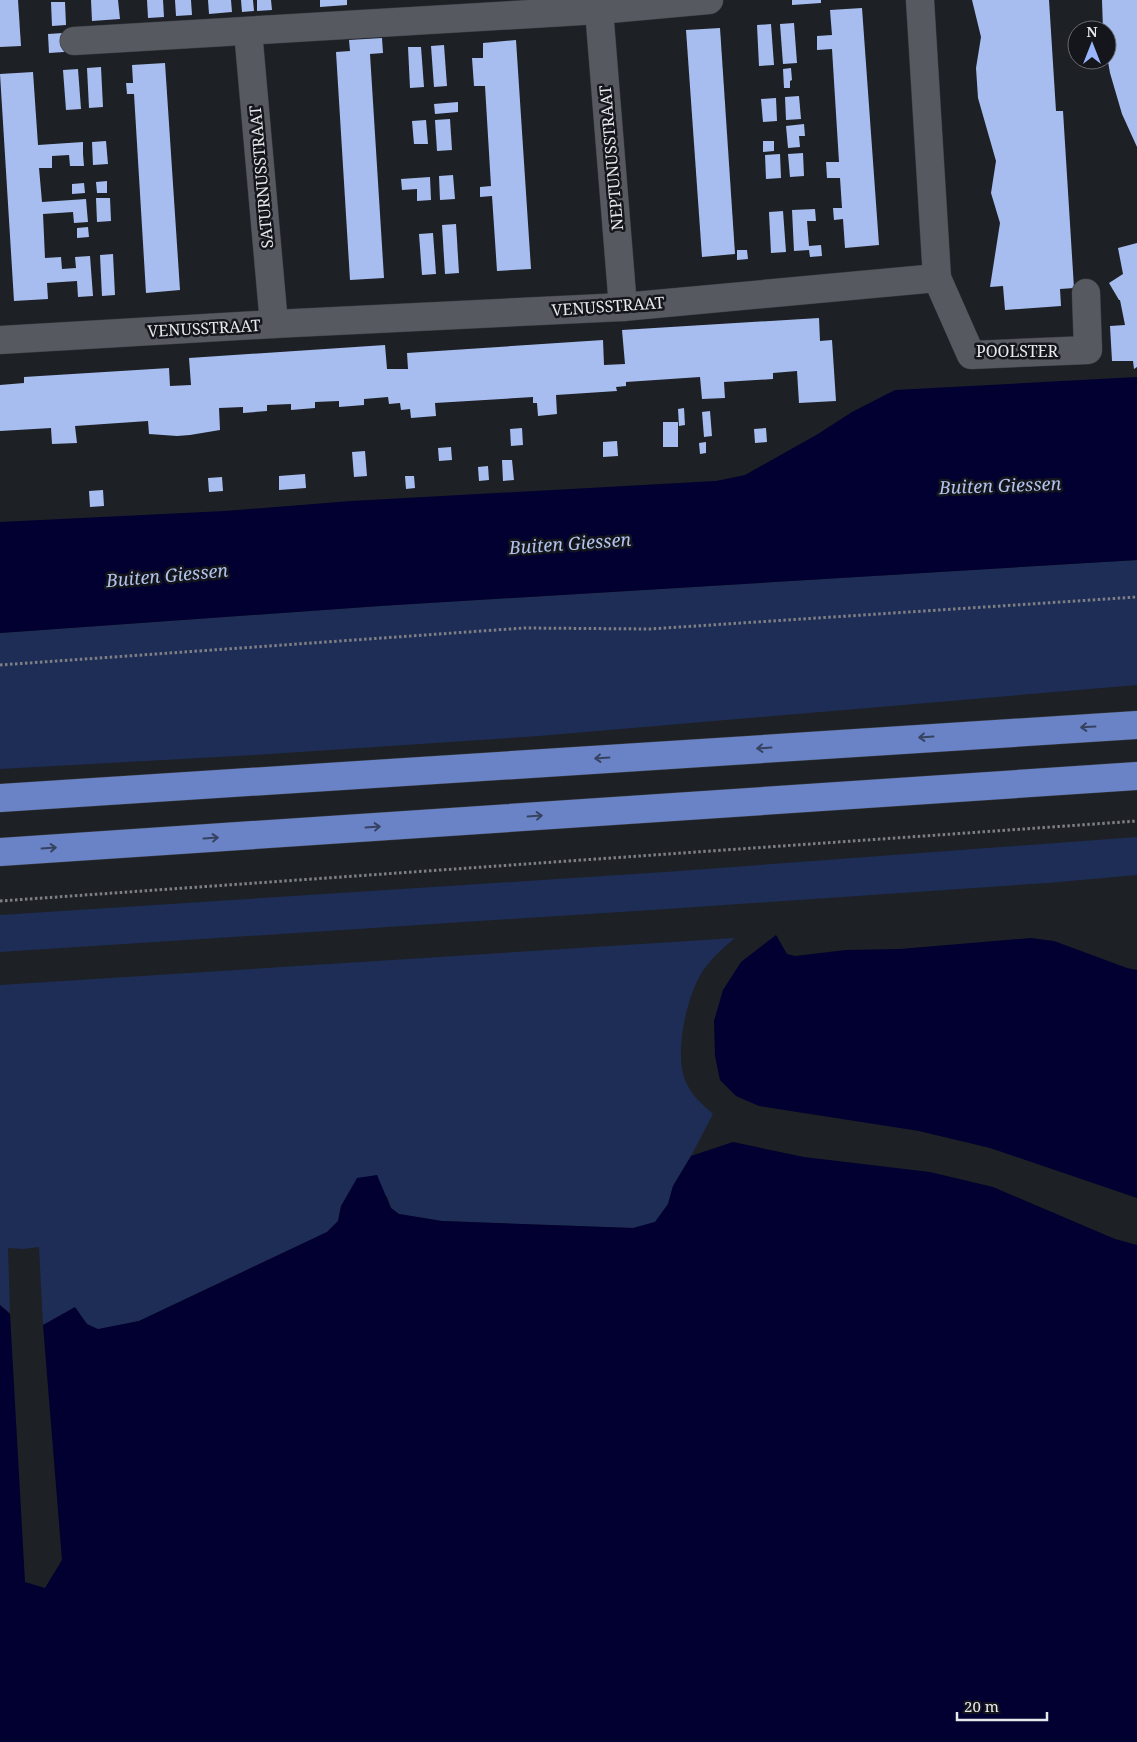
<svg xmlns="http://www.w3.org/2000/svg" width="1137" height="1742" font-family="'Noto Serif',serif">
	<style>
		.green { fill: #1e2d56 }
		.water { fill: #010030 }
		.building { fill: #a8bdef }
		.lines { fill: none; stroke-linecap: round; stroke-linejoin: round }
		.minor-casing { stroke: #383a3f; stroke-width: 29 }
		.highway-casing { stroke: #383a3f; stroke-width: 29 }
		.path { stroke: #7d7f84; stroke-width: 3; stroke-dasharray: 2.5 2.5; stroke-linecap: butt }
		.minor { stroke: #565960; stroke-width: 28 }
		.highway { stroke: #6983c6; stroke-width: 28 }
		.oneway { stroke: #364260 }
		.labels { text-anchor: middle; stroke-width: 5; stroke-linejoin: round; paint-order: stroke }
		.street-label { font-size: 16px; fill: #e6e8ec; stroke: #14161c }
		.water-label { font-size: 18px; font-style: italic; fill: #b1c3ed; stroke: #14161c }
	</style>
	<rect width="100%" height="100%" fill="#1d2025"/>
	<g class="green">
		<path d="M1137,560V685L539,736L255,755L0,769V633L380,606Z"/>
		<path d="M1137,837V875L1047,883L667,909L0,952V915L665,872Z"/>
		<path d="M735,938C724,947 713,957 705,968C687,992 673,1055 686,1082C692,1096 702,1104 713,1114L691,1156L673,1186L668,1204L655,1222L633,1228L442,1221L399,1214L391,1208L387,1196L341,1206L338,1221L327,1232L139,1321L98,1330L87,1325L75,1308L43,1325L39,1247L23,1249L8,1248L10,1313L0,1305V985Z"/>
	</g>
	<g class="water">
		<path d="M1137,377V560L380,606L0,633V522L225,511L351,501L716,481L745,475L818,434L852,412L895,390Z"/>
		<path d="M776,935L787,954L795,956L846,950L900,949L1031,938L1054,941L1127,968L1137,970V1198L990,1148L919,1131L759,1106L736,1096L720,1080L715,1056L714,1021L723,990L741,962Z"/>
		<path d="M733,1142L804,1157L930,1172L993,1187L1115,1239L1137,1245V1742H0V1305L10,1314L25,1582L45,1588L62,1560L43,1325L75,1307L87,1324L98,1329L139,1321L327,1232L338,1221L341,1206L357,1178L377,1175L391,1208L399,1214L442,1221L633,1228L655,1222L668,1204L673,1186L691,1156Z"/>
	</g>
	<g class="building">
		<path d="M0,0H18L21,46L0,47Z"/>
		<path d="M91,0H118L120,19L92,21Z"/>
		<path d="M147,0H163L164,17L148,18Z"/>
		<path d="M175,0H191L192,15L176,16Z"/>
		<path d="M208,0H231L232,12L209,14Z"/>
		<path d="M241,0H253L254,11L242,12Z"/>
		<path d="M257,0H271L272,10L257,11Z"/>
		<path d="M320,0H347V5L320,7Z"/>
		<path d="M792,0H821V3L792,5Z"/>
		<path d="M972,0H1049L1056,111H1063L1074,288L1060,289L1061,306L1005,310L1003,286L990,287L1000,223L991,193L996,161L978,98L976,68L981,37Z"/>
		<path d="M1102,0H1137V147L1122,114L1110,73L1107,56V30H1103Z"/>
		<path d="M51,2H65L66,25L52,26Z"/>
		<path d="M862,8L879,245L845,248L843,219L834,220L833,208H842L840,178H827L826,162H839L832,49L817,50V36L832,35L830,10Z"/>
		<path d="M794,23L797,63L783,64L780,24Z"/>
		<path d="M771,24L774,65L759,66L757,25Z"/>
		<path d="M720,28L735,254L702,257L686,30Z"/>
		<path d="M63,33L64,52L49,53L48,34Z"/>
		<path d="M382,38L383,53L370,54L384,278L350,280L336,52L350,51L349,40Z"/>
		<path d="M516,40L531,269L497,271L492,196L480,197V187L491,186L485,86H474L472,58H483V43Z"/>
		<path d="M444,45L447,86L434,87L431,46Z"/>
		<path d="M408,47H421L424,87L410,88Z"/>
		<path d="M165,63L180,290L146,293L134,94H127L126,83H133L132,65Z"/>
		<path d="M101,67L103,107L89,108L87,68Z"/>
		<path d="M791,68L792,80L790,81V88H784L783,69Z"/>
		<path d="M78,69L81,109L66,110L63,70Z"/>
		<path d="M33,72L38,145L83,142V154L84,166H70L69,155L52,156V168H39L42,202L86,199L87,211L88,222L74,223L73,212L43,214L45,258L61,257L62,269L76,268L75,257L90,256L93,296L78,297L77,281L47,283L48,299L14,301L0,74Z"/>
		<path d="M799,96L801,119L786,120L785,97Z"/>
		<path d="M776,98L777,121L763,122L761,99Z"/>
		<path d="M458,102V112L435,114L434,104Z"/>
		<path d="M450,119L452,150L437,151L435,120Z"/>
		<path d="M426,120L428,144H414L412,121Z"/>
		<path d="M804,124L805,136H799L800,147L788,148L786,126Z"/>
		<path d="M106,141L108,164L93,165L92,142Z"/>
		<path d="M763,141H774V151L763,152Z"/>
		<path d="M803,153L804,176L790,177L788,154Z"/>
		<path d="M780,154L781,178L766,179L765,155Z"/>
		<path d="M453,175L455,199L440,200L439,176Z"/>
		<path d="M430,177L431,200L417,201V189L402,190L401,179Z"/>
		<path d="M107,181V193H97L96,182Z"/>
		<path d="M84,183L85,193L72,194V184Z"/>
		<path d="M96,198H110L111,221L97,222Z"/>
		<path d="M815,209L816,221H807L809,246L821,245L822,256L810,257L809,250L794,251L792,210Z"/>
		<path d="M783,211L786,252L771,253L769,212Z"/>
		<path d="M456,224L459,273L445,274L442,225Z"/>
		<path d="M88,227L89,237L77,238V228Z"/>
		<path d="M433,233L436,274L422,275L419,234Z"/>
		<path d="M1137,243V367L1134,369L1133,361H1112L1110,326L1125,325L1120,300H1119L1109,283L1123,274L1118,248Z"/>
		<path d="M737,250H747L748,259L737,260Z"/>
		<path d="M113,254L115,295L102,296L100,255Z"/>
		<path d="M819,318L820,341L832,340L836,401L799,403L797,371L773,373V379L724,382L725,398L702,399L700,377L626,382V386L616,387L617,391L556,395L557,414L538,416L537,403H533V397L435,403L436,416L411,418L410,409L401,410L400,403L389,404L388,397L364,399V405L339,407V401L315,402V408L291,410V404L267,405V411L243,413V407L219,408L220,430L190,435L177,436L149,434L148,421L75,426L77,443L52,444L51,428L0,431V385L24,383V377L169,368L170,386L191,385L189,358L385,345L387,369H408L407,353L603,340L604,365L625,364L622,330Z"/>
		<path d="M684,408L685,425L679,426L678,409Z"/>
		<path d="M710,411L712,436L704,437L702,412Z"/>
		<rect x="663" y="422" width="15" height="25"/>
		<path d="M522,428L523,445L511,446L510,429Z"/>
		<path d="M766,428L767,442L755,443L754,429Z"/>
		<path d="M617,441L618,456L603,457V442Z"/>
		<path d="M706,442V453L700,454L699,443Z"/>
		<path d="M451,447L452,460L439,461L438,448Z"/>
		<path d="M365,451L367,476L354,477L352,452Z"/>
		<path d="M502,460H512L514,480L503,481Z"/>
		<path d="M488,466L489,480L479,481L478,467Z"/>
		<path d="M305,474L306,488L279,490V476Z"/>
		<path d="M405,476H414L415,488L406,489Z"/>
		<path d="M222,477L223,491L209,492L208,478Z"/>
		<path d="M103,490L104,506L90,507L89,491Z"/>
	</g>
	<g class="lines">
		<g class="minor-casing">
			<g id="minor">
				<path d="M599,10L623,307"/>
				<path d="M248,31L274,324"/>
				<path d="M74,41L599,10L709,0"/>
				<path d="M937,278L971,355L1088,350L1086,293"/>
				<path d="M0,340L274,324L623,307L937,278L920,0"/>
			</g>
		</g>
		<g class="highway-casing">
			<g id="highway">
				<path d="M0,798L1137,725"/>
				<path d="M0,852L1137,776"/>
			</g>
		</g>
		<g class="path">
			<path d="M0,665L524,628L650,629L1137,597"/>
			<path d="M0,901L1137,821"/>
		</g>
		<use href="#minor" class="minor"/>
		<use href="#highway" class="highway"/>
	</g>
	<defs><path id="oneway-shaft" d="M-6 0H5M1.5-3L5.5 0L1.5 3" fill="none" stroke-width="1.6" stroke-linecap="round" stroke-linejoin="round" transform="scale(1.25)"/></defs>
	<g class="oneway">
		<use href="#oneway-shaft" transform="translate(1088 727) rotate(177)"/>
		<use href="#oneway-shaft" transform="translate(926 737) rotate(176)"/>
		<use href="#oneway-shaft" transform="translate(764 748) rotate(176)"/>
		<use href="#oneway-shaft" transform="translate(602 758) rotate(176)"/>
		<use href="#oneway-shaft" transform="translate(535 816) rotate(-4)"/>
		<use href="#oneway-shaft" transform="translate(373 827) rotate(-4)"/>
		<use href="#oneway-shaft" transform="translate(211 838) rotate(-4)"/>
		<use href="#oneway-shaft" transform="translate(49 848) rotate(-4)"/>
	</g>
	<g class="labels">
		<g class="street-label">
			<text transform="translate(611 158) rotate(-95)" y="6">NEPTUNUSSTRAAT</text>
			<text transform="translate(261 177) rotate(-95)" y="6">SATURNUSSTRAAT</text>
			<text transform="translate(608 306) rotate(-4)" y="6">VENUSSTRAAT</text>
			<text transform="translate(204 328) rotate(-3)" y="6">VENUSSTRAAT</text>
			<text x="1017" y="357">POOLSTER</text>
		</g>
		<g class="water-label">
			<text transform="translate(1000 486) rotate(-2)" y="6">Buiten Giessen</text>
			<text transform="translate(570 544) rotate(-4)" y="6">Buiten Giessen</text>
			<text transform="translate(167 576) rotate(-5)" y="6">Buiten Giessen</text>
		</g>
	</g>
	<g transform="translate(1092 45)"><circle r="24" fill="#14161c" stroke="#686a6f"/>
	<path d="M0-4L9 19L0 12L-9 19Z" fill="#98b5fd"/>
	<text y="-8" font-size="14" font-weight="bold" text-anchor="middle" fill="#e6e8ec">N</text>
	</g>
	<path d="M957 1712v8h90v-8" fill="none" stroke="#e6e8ec" stroke-width="2.5"/>
	<text x="964" y="1712" font-size="15" fill="#e6e8ec" stroke="#14161c" stroke-width="4" paint-order="stroke">20 m</text>
</svg>
